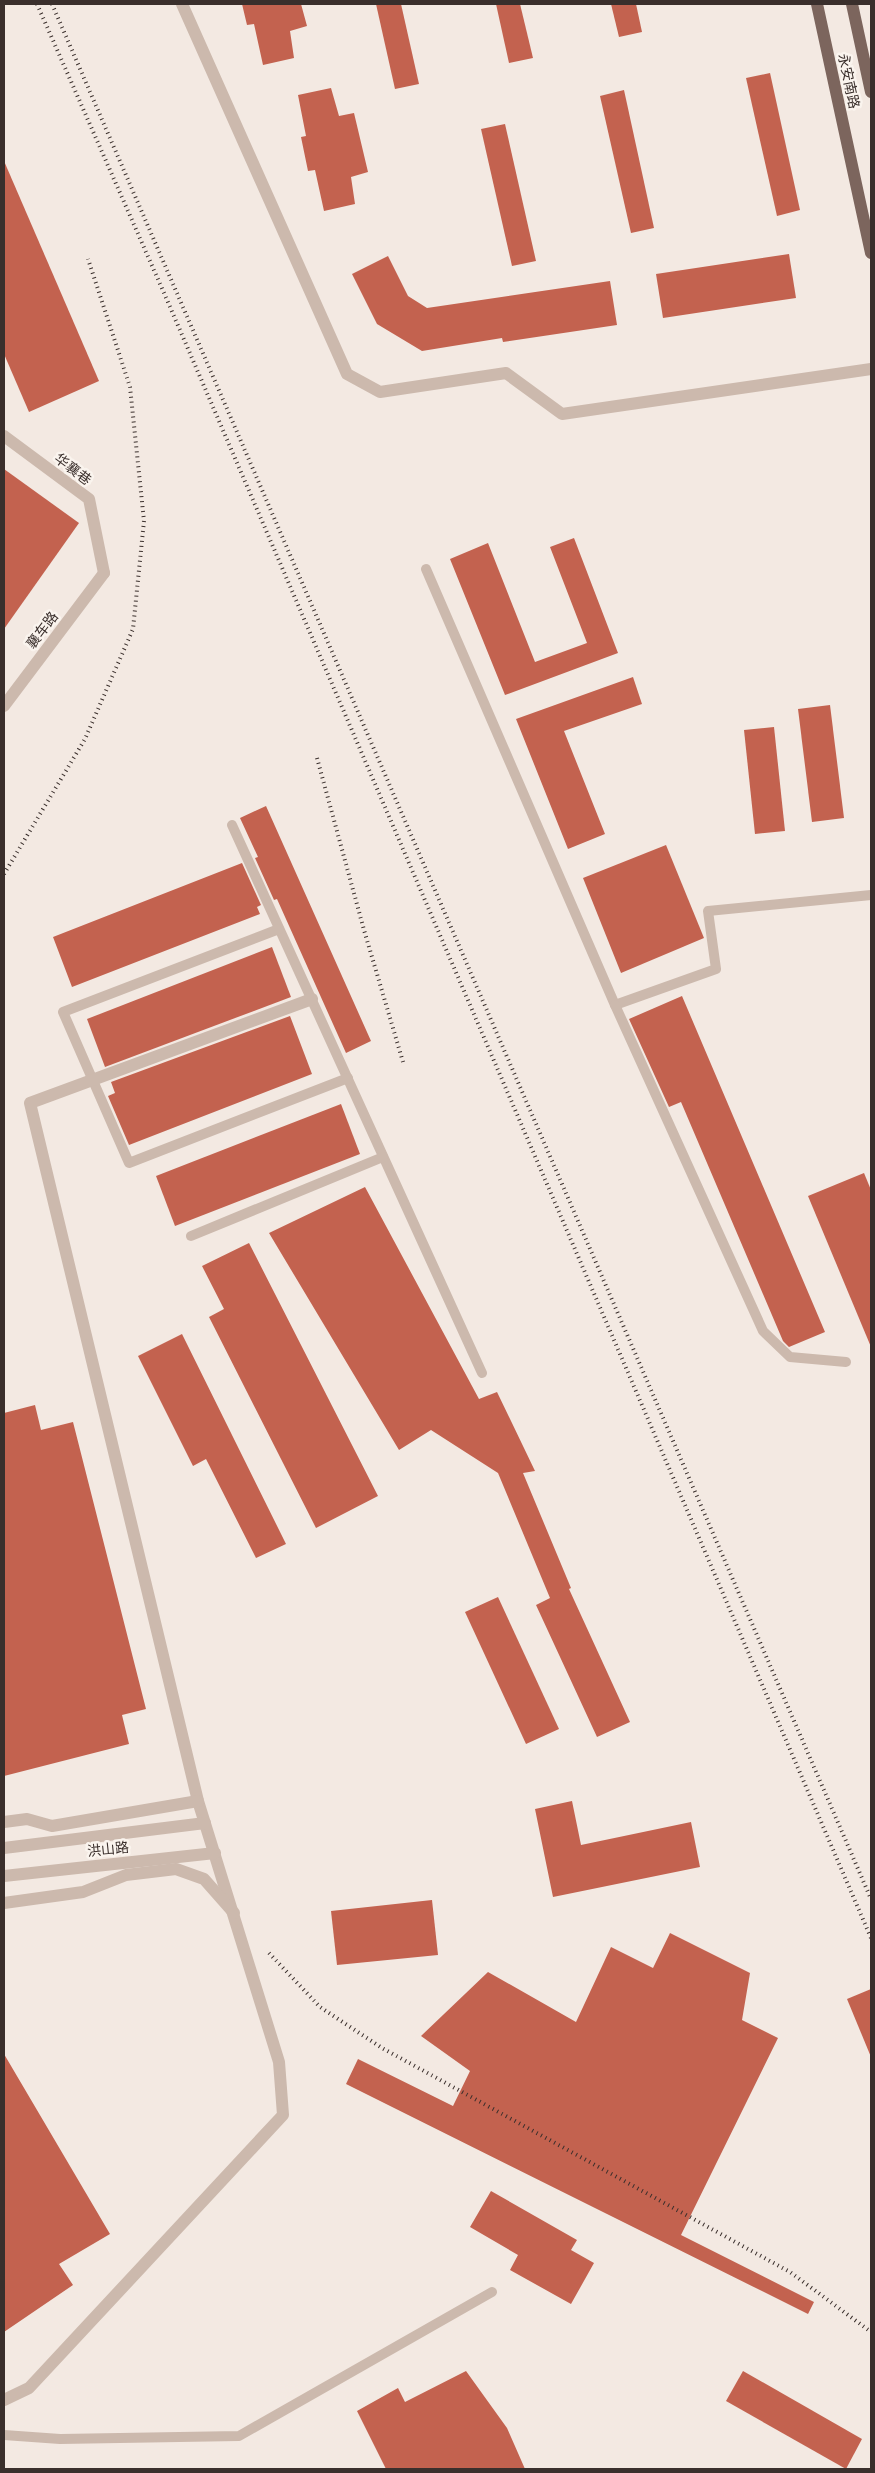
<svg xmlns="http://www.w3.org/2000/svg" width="875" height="2473" font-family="'IBM Plex Sans','Noto Sans SC',sans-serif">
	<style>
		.building { fill: #c3624f }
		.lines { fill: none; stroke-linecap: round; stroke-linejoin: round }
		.service { stroke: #ccb9ad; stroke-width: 10 }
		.minor { stroke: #ccb9ad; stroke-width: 12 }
		.tertiary { stroke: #ccb9ad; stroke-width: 12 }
		.primary { stroke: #7c655d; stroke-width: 12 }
		.rail { stroke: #3a2f2c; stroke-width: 4; stroke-dasharray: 1 4; stroke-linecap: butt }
		.labels { text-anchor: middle; stroke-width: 5; stroke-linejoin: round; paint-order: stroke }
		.street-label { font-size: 14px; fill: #3a2f2c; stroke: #faf4ee }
	</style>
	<rect width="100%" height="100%" fill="#f3e9e2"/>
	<g class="building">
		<path d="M242,4H301L307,26L290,31L294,58L263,65L254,24L247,25Z"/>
		<path d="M376,4H401L419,84L395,89Z"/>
		<path d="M496,4H520L533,58L509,63Z"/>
		<path d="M611,4H636L642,32L619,37Z"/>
		<path d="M770,73L800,210L777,216L746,78Z"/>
		<path d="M331,88L339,116L354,113L368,172L351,177L355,204L324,211L315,170L308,171L301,137L306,136L298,95Z"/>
		<path d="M624,90L654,228L631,233L600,96Z"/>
		<path d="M505,124L536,261L512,266L481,129Z"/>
		<path d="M4,161L99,381L29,412L4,354Z"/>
		<path d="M789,254L796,298L663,318L656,274Z"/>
		<path d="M388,256L408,296L427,308L610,281L617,325L503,342L502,338L422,351L377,324L352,274Z"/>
		<path d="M4,469L79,523L4,629Z"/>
		<path d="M574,538L618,653L505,695L450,559L488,543L535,662L587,643L550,547Z"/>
		<path d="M633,677L642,704L564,731L605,834L568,849L516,719Z"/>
		<path d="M830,705L844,818L812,822L798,709Z"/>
		<path d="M774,727L785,831L755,834L744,730Z"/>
		<path d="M266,806L371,1041L346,1053L277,899L274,900L255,858L258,857L240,818Z"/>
		<path d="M666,845L704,938L621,973L583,878Z"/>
		<path d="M242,863L261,905L257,907L260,914L72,987L53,937Z"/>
		<path d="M272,947L291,997L105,1067L87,1019Z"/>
		<path d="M682,996L825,1332L789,1347L783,1341L681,1102L669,1107L629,1019Z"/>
		<path d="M290,1016L312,1074L129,1145L108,1096L115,1093L111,1082Z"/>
		<path d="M341,1104L360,1154L175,1226L156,1176Z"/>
		<path d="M864,1173L871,1190V1347L808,1196Z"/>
		<path d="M365,1187L479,1399L497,1392L535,1471L523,1473L571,1588L569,1589L630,1722L597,1737L536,1605L550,1598L498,1473L431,1430L399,1450L269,1233Z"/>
		<path d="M249,1243L378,1496L316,1528L209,1317L224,1309L202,1266Z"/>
		<path d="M182,1334L286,1544L256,1558L206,1459L193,1466L138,1356Z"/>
		<path d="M35,1405L41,1430L73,1422L146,1709L122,1715L129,1744L4,1776V1413Z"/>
		<path d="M498,1597L559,1729L526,1744L465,1612Z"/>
		<path d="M572,1801L581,1845L691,1822L700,1867L553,1897L535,1809Z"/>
		<path d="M432,1900L438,1955L337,1965L331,1911Z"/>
		<path d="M670,1933L750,1973L742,2020L778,2038L681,2235L814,2302L808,2314L346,2084L358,2059L453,2106L470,2071L421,2036L488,1972L576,2022L611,1947L653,1968Z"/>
		<path d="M871,1989V2057L847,1999Z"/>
		<path d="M4,2054L110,2234L59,2264L73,2285L4,2332Z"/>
		<path d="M491,2191L577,2240L571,2250L594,2263L571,2304L510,2270L518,2255L470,2227Z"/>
		<path d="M466,2371L507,2428L525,2469H386L357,2411L398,2388L405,2402Z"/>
		<path d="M743,2371L862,2439L846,2469L726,2401Z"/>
	</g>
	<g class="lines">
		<g class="service">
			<path d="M426,569L615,1005L716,969L708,911L871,895"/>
			<path d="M232,825L482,1373"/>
			<path d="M279,929L63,1012L129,1163L348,1078"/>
			<path d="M615,1005L763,1331L790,1357L846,1362"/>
			<path d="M191,1236L383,1157"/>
			<path d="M4,2435L60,2439L239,2436L492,2292"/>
		</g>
		<g class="minor">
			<path d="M182,4L347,374L380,392L506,373L562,414L871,369"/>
			<path d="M4,436L89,499L104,573"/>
			<path d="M4,2400L29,2388L283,2115L279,2062L198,1801L30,1103L312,999"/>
		</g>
		<g class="tertiary">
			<path d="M4,706L104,573"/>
			<path d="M4,1822L27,1819L52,1826L198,1801"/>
			<path d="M4,1848L205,1823"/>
			<path d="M4,1876L215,1853"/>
			<path d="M4,1903L83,1892L126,1875L176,1869L204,1879L234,1913"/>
		</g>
		<g class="primary">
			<path d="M817,4L871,253"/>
			<path d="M852,4L871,92"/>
		</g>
		<g class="rail">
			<path d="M37,4L164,293L871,1938"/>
			<path d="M52,4L871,1899"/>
			<path d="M317,758L364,930L403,1062"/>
			<path d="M4,874L85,739L133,629L144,521L130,387L88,259"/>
			<path d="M269,1953L320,2007L382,2048L790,2272L871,2332"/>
		</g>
	</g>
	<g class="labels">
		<g class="street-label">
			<text transform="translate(849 81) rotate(78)" y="5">永安南路</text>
			<text transform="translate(73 469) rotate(37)" y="5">华襄巷</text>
			<text transform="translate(42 630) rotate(-53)" y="5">襄车路</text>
			<text transform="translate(108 1849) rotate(-6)" y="5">洪山路</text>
		</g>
	</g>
	<rect width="875" height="2473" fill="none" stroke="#3a2f2c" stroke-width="10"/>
</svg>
